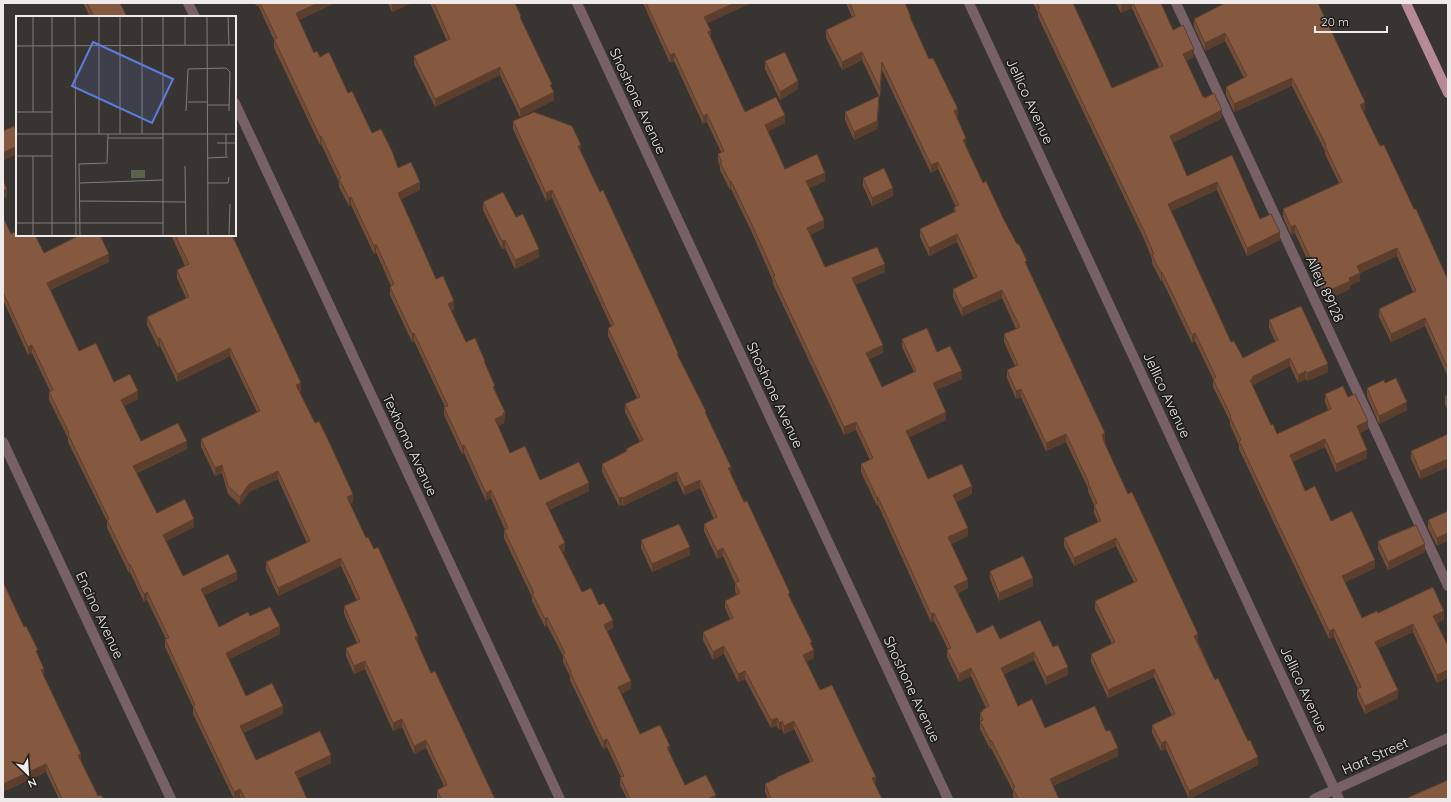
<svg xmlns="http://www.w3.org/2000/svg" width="1451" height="802" font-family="Quicksand,sans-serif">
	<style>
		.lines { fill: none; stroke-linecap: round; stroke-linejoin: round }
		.minor { stroke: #776066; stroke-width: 10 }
		.major { stroke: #b88a96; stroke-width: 10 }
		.wall { fill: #724d37 }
		.shaded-wall { fill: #5c3e2d }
		.building { fill: #845940; stroke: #5c3e2d }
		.labels { text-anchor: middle; stroke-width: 3.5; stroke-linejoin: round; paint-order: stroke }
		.street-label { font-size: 14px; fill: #eeebea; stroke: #1e1c1b }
		.inset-road { fill: none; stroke: #817d7c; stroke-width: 1 }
		.view { fill: #5c7ddd; fill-opacity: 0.15; stroke: #5c7ddd; stroke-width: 2 }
		.inset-edge { fill: none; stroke: #eeebea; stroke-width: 2 }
	</style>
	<rect width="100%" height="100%" fill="#383432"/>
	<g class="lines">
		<g class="minor">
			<path d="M188,3L195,17"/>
			<path d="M577,3L948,799"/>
			<path d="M969,3L1339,799"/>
			<path d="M1176,3L1448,586"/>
			<path d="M235,103L560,799"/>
			<path d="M3,442L171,799"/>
			<path d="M1314,799L1448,738"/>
		</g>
		<path class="major" d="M1406,3L1448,93"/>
	</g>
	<g class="wall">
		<path d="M83,3H120L127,17H90Z"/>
		<path d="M255,3H335L299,20L314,53L320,57L348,93L372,133L398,168L420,190L401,199L436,279L454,309L451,311L466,342L485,364L495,390L505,412L504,423L498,426L510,453L540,480L589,491L549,510L565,551L562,552L582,592L599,605L613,628L607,631L631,689L621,694L640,734L670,754L685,785L716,799H627L620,785V777H621L607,747L603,749L570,680V676L563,662V656L547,625L545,627L532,601V597L504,538V530H505L491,498L486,501L464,453L462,454L444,415V407H445L414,341L412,342L390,295V287L391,286L376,252L374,254L351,205L349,206L339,187V182L321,144L320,145L274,48V40L258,5L256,6Z"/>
		<path d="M388,3H412L392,12Z"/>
		<path d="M430,3H515L521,20L552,89L554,100L520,117L500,75L435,107L414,64V56L447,41Z"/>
		<path d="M643,3H751L707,23L711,38L745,112L785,123L768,131L785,169L825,181L809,188L824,228L810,235L825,267L885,272L855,285L883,353L869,359L882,387L914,372L902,347V339L937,352L962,379L936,390L946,420L909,437L928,479L972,494L956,502L968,536L951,544L968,588L958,593L977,633L1000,639L1053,647L1068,675L1046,685L1034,660L1004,674L1018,706L1045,728L1118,756L1053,786L1059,799H1015L1013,797V791L991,748L990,749L980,729V713L982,711V710L986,708L971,676L959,682L947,657V650L948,649L934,621L931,622L878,505L877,506L861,472V464L870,460L856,430L844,435L773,284V281L754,237L731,189L730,190L720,170V166L718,162V154L721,152L707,122L703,124L674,61L670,63Z"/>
		<path d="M846,3H905L911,21L929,59L958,117L957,118L966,146L983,183L1004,220L1027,265L1105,441L1104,442L1128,494L1198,642L1215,680L1258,765L1189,799L1166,749L1161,751L1152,733V725L1172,716L1154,677L1108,698L1091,662V654L1112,644L1095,609V601L1134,582L1116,546L1074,566L1064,546V538L1098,522L1094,513V505L1088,491V488L1066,442L1046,451L1021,397L1016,399L1007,378V370L1015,366L1004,342V334L1016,329L1002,298L962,316L953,297V289L974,279L957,242L929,256L920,237V229L954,212V207H956L938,169L931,173L882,70L880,97L879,96V104L877,129L854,140L845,120V112L879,96L862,60L842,70L826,38V30L852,17Z"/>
		<path d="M1033,3H1073L1112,88L1159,67L1132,8L1121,13L1116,3H1161L1173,30L1194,57L1186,61L1203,97L1205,98L1222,118L1172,143L1187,176L1232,155L1260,219L1280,240L1247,256L1217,190L1171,211L1231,342L1243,358L1275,341L1269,328V320L1328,372L1307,381L1306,379L1298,383L1290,366L1253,385V387L1271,425L1277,434L1328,410L1325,402V394L1348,397L1368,429L1360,433L1367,458L1336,472L1325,447L1292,462L1305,491L1331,521L1375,568L1345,582L1362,618L1378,613L1444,619L1437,623L1448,646L1437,683L1413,632L1378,648L1398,698L1365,714L1357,697V689H1358L1334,637L1329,639L1239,449V445L1230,425V421L1213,387V379L1195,341L1192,343L1162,280L1161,281L1152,263V259L1144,239L1038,17V13Z"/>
		<path d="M1225,3L1365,110L1363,111L1380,146L1414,209L1448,280V377L1425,326L1391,342L1379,317V309L1413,292L1397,256L1360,273V281L1350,285V289L1326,300L1295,233L1291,235L1283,217V209L1339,183L1325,154V151L1292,86L1234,112L1226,95V87L1244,78L1225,41L1205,51L1194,27V19Z"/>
		<path d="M765,61L798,89L780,100L765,69Z"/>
		<path d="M513,121L581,153L706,414L731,475L790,597L812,647L814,658L806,662L820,690L875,785L882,799H768L765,792V784L777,778V777L810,762L794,729L784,734L782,729L779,730L777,726L771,728L745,679L738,682L724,654L713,660L703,640V632L730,619L725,608V601L737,595L735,591V583L723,556L717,559L704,531V524L714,519L700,488L684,495L677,480L623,506L622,505L619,506L602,472V464L626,451V449L640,442L625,412V404L637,398L608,336V328L611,326L552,198L546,201L513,129Z"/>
		<path d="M863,178L893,196L872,206L863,186Z"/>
		<path d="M483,202L539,257L515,269L505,248L502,249L483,210Z"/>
		<path d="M3,217L11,234L44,253L109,262L50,290L79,351L114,382L138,399L124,406L141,441L187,449L137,473L157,513L194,527L166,541L183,576L237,580L204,595L219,627L250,616L280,634L229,659L246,696L283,714L243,733L256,760L331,763L298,778L307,799H241L240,797L236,799H234L193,714V707L165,647V639H166L147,600L144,602L130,572L129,573L107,528V521L68,442V438L49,400V392L50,391L32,353L28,355L3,300Z"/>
		<path d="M171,235H232L301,391L299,392L353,502L350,504L366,538L418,644L431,673L495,799H437V790L444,786L426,748L414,754L402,727L393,731L365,669L354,674L346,656V648L357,643L344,614V606L357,601L341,566L278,596L266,570V562L307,543L278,479L249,492L240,505L228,494L222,473L215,476L201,447V439L257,412L230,356L177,382L160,346L158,347L147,325V317L186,298L177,278V270L185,266Z"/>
		<path d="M1385,383L1407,410L1379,424L1367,396V388Z"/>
		<path d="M1448,395V411L1445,404V396Z"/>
		<path d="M1448,434V467L1420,479L1411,459V451Z"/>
		<path d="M1448,511L1437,546L1428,528V520Z"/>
		<path d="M641,540L690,555L652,572L641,548Z"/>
		<path d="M1378,541L1425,552L1388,570L1378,549Z"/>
		<path d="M990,571L1033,586L999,601L990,579Z"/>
		<path d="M3,582L24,627L38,654L44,677L81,761L98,796L104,799H59L46,772L3,792Z"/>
	</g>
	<g class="shaded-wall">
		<path d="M318,3H335L296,21V13Z"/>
		<path d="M395,3H412L392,12V4Z"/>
		<path d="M734,3H751L704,25V17Z"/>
		<path d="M1126,3H1132V8L1121,13V5Z"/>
		<path d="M711,31V39L708,32Z"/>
		<path d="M1225,33V41L1205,51V43Z"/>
		<path d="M1194,49V57L1183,62V54Z"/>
		<path d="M862,52V60L842,70V62Z"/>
		<path d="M674,53V61L670,63V55Z"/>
		<path d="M882,62V70L880,97V89Z"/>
		<path d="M500,67V75L435,107V99Z"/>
		<path d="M1292,78V86L1234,112V104Z"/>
		<path d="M798,81V89L780,100V92Z"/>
		<path d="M554,92V100L520,117V109Z"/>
		<path d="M879,96V104L877,129L854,140V132Z"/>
		<path d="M1365,102V110L1360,113V105Z"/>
		<path d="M958,109V117L954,119V111Z"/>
		<path d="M1222,110V118L1170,144V136Z"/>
		<path d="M707,114V122L703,124V116Z"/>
		<path d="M785,115V123L765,133V125Z"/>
		<path d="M321,136V144L320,145V137Z"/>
		<path d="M966,138V146L963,147V140Z"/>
		<path d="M581,145V153L578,146Z"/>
		<path d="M17,146V154L3,161V153Z"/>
		<path d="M938,162V169L931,173V165Z"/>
		<path d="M825,173V181L806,189V181Z"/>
		<path d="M731,181V189L730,190V182Z"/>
		<path d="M420,182V190L398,201V193Z"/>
		<path d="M1217,182V190L1168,212V204Z"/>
		<path d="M893,188V196L872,206V198Z"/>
		<path d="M7,189V197L3,199V191Z"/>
		<path d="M552,190V198L546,201V193Z"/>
		<path d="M351,197V205L349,206V198Z"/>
		<path d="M824,220V228L807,236V228Z"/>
		<path d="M1295,225V233L1291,235V227Z"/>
		<path d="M1280,232V240L1247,256V248Z"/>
		<path d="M957,234V242L929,256V248Z"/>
		<path d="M505,240V248L502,249V241Z"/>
		<path d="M376,244V252L374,254V246Z"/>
		<path d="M1397,248V256L1360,273V281L1350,285V289L1326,300V292L1349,278L1357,266Z"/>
		<path d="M539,249V257L515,269V260Z"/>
		<path d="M109,254V262L47,291V283Z"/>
		<path d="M885,264V272L852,286V278Z"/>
		<path d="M1162,272V280L1161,281V273Z"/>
		<path d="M1002,290V298L962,316V308Z"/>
		<path d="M454,301V309L448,312V304Z"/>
		<path d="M1425,318V326L1391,342V334Z"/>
		<path d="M414,333V341L412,342V334Z"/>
		<path d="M1195,333V341L1192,343V335Z"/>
		<path d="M160,338V346L158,347V339Z"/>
		<path d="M32,345V353L28,355V347Z"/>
		<path d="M883,345V353L866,361V353Z"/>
		<path d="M230,348V356L177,382V374Z"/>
		<path d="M1290,358V366L1253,385V387L1250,380L1252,377Z"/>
		<path d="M1328,364V372L1307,381V373Z"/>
		<path d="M962,371V379L933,391V383Z"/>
		<path d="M1306,371V379L1298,383V375Z"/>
		<path d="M301,383V391L296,393V385Z"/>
		<path d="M1021,389V397L1016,399V391Z"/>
		<path d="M138,391V399L121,408V400Z"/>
		<path d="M1407,402V410L1379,424V416Z"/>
		<path d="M505,412L504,423L495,427V419Z"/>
		<path d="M946,412V420L906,439V431Z"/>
		<path d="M1368,421V429L1357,434V426Z"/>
		<path d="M856,422V430L844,435V427Z"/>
		<path d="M1105,433V441L1102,443V435Z"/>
		<path d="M1066,434V442L1046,451V443Z"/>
		<path d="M1325,439V447L1290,463V455Z"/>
		<path d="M187,441V449L133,474V466Z"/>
		<path d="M464,445V453L462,454V446Z"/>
		<path d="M1367,450V458L1336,472V464Z"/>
		<path d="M1448,459V467L1420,479V471Z"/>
		<path d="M222,465V473L215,476V468Z"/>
		<path d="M731,467V475L728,468Z"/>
		<path d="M278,471V479L249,492L240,505V497L249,484Z"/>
		<path d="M677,472V480L623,506V498Z"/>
		<path d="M700,480V488L684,495V487Z"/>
		<path d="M589,483V491L546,511V503Z"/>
		<path d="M972,486V494L953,503V495Z"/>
		<path d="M491,490V498L486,501V493Z"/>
		<path d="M353,494V502L347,505V497Z"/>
		<path d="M622,497V505L619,506V498Z"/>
		<path d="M878,497V505L877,506V498Z"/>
		<path d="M194,519V527L163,543V535Z"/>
		<path d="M968,528V536L948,545V537Z"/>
		<path d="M1448,533V541L1437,546V538Z"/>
		<path d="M1116,538V546L1074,566V558Z"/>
		<path d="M565,543V551L559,554V546Z"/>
		<path d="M1425,544V552L1388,570V562Z"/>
		<path d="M690,547V555L652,572V564Z"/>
		<path d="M723,548V556L717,559V551Z"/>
		<path d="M341,558V566L278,596V588Z"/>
		<path d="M1375,560V568L1342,584V576Z"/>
		<path d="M130,564V572L129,573V565Z"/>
		<path d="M237,572V580L201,597V589Z"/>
		<path d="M1033,578V586L999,601V593Z"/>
		<path d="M968,580V588L954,594V586Z"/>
		<path d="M147,592V600L144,602V594Z"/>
		<path d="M1444,611V619L1433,624V616Z"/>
		<path d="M934,613V621L931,622V614Z"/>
		<path d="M547,617V625L545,627V619Z"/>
		<path d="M613,620V628L604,633V625Z"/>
		<path d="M1413,624V632L1375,650V642Z"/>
		<path d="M280,626V634L226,661V653Z"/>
		<path d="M1334,629V637L1329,639V631Z"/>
		<path d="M1198,634V642L1194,644V636Z"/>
		<path d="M418,636V644L415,637Z"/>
		<path d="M724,646V654L713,660V652Z"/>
		<path d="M814,650V658L803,663V655Z"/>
		<path d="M1034,652V660L1001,676V668Z"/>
		<path d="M365,661V669L354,674V666Z"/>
		<path d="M1068,667V675L1046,685V677Z"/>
		<path d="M971,668V676L959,682V674Z"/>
		<path d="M44,669V677L41,670Z"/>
		<path d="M1154,669V677L1108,698V690Z"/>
		<path d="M1448,670V678L1437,683V675Z"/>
		<path d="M745,671V679L738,682V674Z"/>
		<path d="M631,681V689L618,695V687Z"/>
		<path d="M1398,690V698L1365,714V706Z"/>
		<path d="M283,706V714L240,734V726Z"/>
		<path d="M777,718V726L771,728V720Z"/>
		<path d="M402,719V727L393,731V723Z"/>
		<path d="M782,721V729L779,730V723Z"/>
		<path d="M794,721V729L784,734V726Z"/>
		<path d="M607,739V747L603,749V741Z"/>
		<path d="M426,740V748L414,754V746Z"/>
		<path d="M991,740V748L990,749V741Z"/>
		<path d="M1166,741V749L1161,751V743Z"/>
		<path d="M670,746V754L667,747Z"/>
		<path d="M1118,748V756L1050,787V779Z"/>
		<path d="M81,754V762L78,755Z"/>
		<path d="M331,755V763L295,780V772Z"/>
		<path d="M1258,757V765L1189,799V791Z"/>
		<path d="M46,764V772L3,792V784Z"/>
		<path d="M876,777V785L872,778Z"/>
		<path d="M240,789V797L236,799H234V792Z"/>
		<path d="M716,795V799H708Z"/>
	</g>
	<g class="building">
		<path d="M87,3H120L127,17H94Z"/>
		<path d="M260,3H318L296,13L314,53L317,51L320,57L329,52L348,93L352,91L372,133L381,129L392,151L398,168L411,162L420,182L398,193L436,279L443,276L454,301L448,304L466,342L475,338L485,361H484L495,386L493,387L505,412L503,413L504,415L495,419L510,453L525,446L540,480L579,462L589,483L546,503L565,543L559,546L582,592L591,588L599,605L604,603L613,620L604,625L631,681L618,687L640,734L660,725L670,746L667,747L685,785L706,775L716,795L708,799H630L620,777L624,776L607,739L603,741L570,672H571L563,654L565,653L547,617L545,619L532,593H534L504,530L508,528L491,490L486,493L464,445L462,446L444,407L448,406L414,333L412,334L390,287L394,284L376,244L374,246L351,197L349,198L339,179L341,178L321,136L320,137L274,39L277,38Z"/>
		<path d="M434,3H515L521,16L520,17L552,84L550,85L554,92L520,109L500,67L435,99L414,56L450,39Z"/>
		<path d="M646,3H734L704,17L711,31L708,32L745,112L776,97L785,115L765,125L785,169L817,154L825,173L806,181L824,220L807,228L825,267L877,247L885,264L852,278L883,345L866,353L882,387L916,371L902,339L927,328L937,352L950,346L962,371L933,383L946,412L906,431L928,479L962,464L972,486L953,495L968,528L948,537L968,580L954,586L977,633L993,625L1000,639L1040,620L1053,647L1058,645L1068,667L1046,677L1034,652L1001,668L1018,706L1032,699L1045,728L1095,706L1106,731L1110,730L1118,748L1050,779L1059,799H1019L1013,789L1015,787L991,740L990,741L980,721L983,720L980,713L983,711L982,710L989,706L971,668L959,674L947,650L951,648L934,613L931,614L878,497L877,498L861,464L873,458L856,422L844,427L773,276H775L754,229L731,181L730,182L720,162H722L718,154L724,151L707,114L703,116L674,53L670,55Z"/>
		<path d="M850,3H905L911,17H910L929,59L933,58L958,109L954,111L966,138L963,140L983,183L986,181L1004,220L1017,244H1019L1027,261L1025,262L1105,433L1102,435L1105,444L1128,494L1132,492L1198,634L1194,636L1215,680L1218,678L1248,741L1250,740L1258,757L1189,791L1166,741L1161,743L1152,725L1175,714L1154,669L1108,690L1091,654L1115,642L1095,601L1137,581L1116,538L1074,558L1064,538L1101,521L1094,505L1097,503L1088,483H1089L1066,434L1046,443L1021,389L1016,391L1007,370L1018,365L1004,334L1020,327L1002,290L962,308L953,289L977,277L957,234L929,248L920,229L956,211L954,207L959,205L938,162L931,165L882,62L880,89L862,52L842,62L826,30L855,16Z"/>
		<path d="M1037,3H1073L1112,88L1163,66L1133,3H1161L1173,30L1183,25L1194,49L1183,54L1203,97L1204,96L1205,98L1214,93L1222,110L1170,136L1187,176L1232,155L1260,219L1271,214L1280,232L1247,248L1217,182L1168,204L1231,342L1234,341L1243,358L1278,340L1269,320L1301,306L1328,364L1307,373L1306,371L1298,375L1290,358L1252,377L1253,379L1250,380L1271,425L1273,424L1277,434L1331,409L1325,394L1343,386L1348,397L1355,394L1368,421L1357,426L1367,450L1336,464L1325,439L1290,455L1305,491L1315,486L1331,521L1352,511L1375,560L1342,576L1362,618L1377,611L1378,613L1433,587L1444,611L1433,616L1448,646V670L1437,675L1413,624L1375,642L1398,690L1365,706L1357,689L1361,687L1334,629L1329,631L1239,441L1241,440L1230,417L1231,416L1213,379L1216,377L1195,333L1192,335L1162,272L1161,273L1152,255L1154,254L1144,231L1038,9L1040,8Z"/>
		<path d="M1120,3H1126L1121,5Z"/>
		<path d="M1225,3H1318L1365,102L1360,105L1380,146L1384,145L1414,209H1416L1448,280V369L1425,318L1391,334L1379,309L1416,291L1397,248L1357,266L1360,273L1349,278L1350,281L1326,292L1295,225L1291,227L1283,209L1342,182L1325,146L1326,145L1292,78L1234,104L1226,87L1247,76L1225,33L1205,43L1194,19Z"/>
		<path d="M785,52L798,81L780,92L765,61Z"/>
		<path d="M879,96L877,121L854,132L845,112Z"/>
		<path d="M534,112L572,126L581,145L578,146L600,192L603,190L664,322L678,353L677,354L706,411L705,412L731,467L728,468L744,502L747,501L790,593L788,594L812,642L810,643L814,650L803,655L820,690L832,685L876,777L872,778L882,799H771L765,784L777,778V777L813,761L794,721L784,726L782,721L779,723L777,718L771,720L745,671L738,674L724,646L713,652L703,632L733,618L725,601L740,593L735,583L739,581L723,548L717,551L704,524L717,517L700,480L684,487L677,472L623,498L622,497L619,498L602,464L627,451L626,449L643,440L625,404L640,397L608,328L614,325L552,190L546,193L513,121Z"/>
		<path d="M14,126L17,133V146L3,153V131Z"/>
		<path d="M884,168L893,188L872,198L863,178Z"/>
		<path d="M3,180L7,189L3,191Z"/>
		<path d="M503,192L516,217L523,214L539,249L515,260L505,240L502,241L483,202Z"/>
		<path d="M3,217L11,234L17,231V235H35L44,253L80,235H100L109,254L47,283L79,351L96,343L114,382L130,374L138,391L121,400L141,441L178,423L187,441L133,466L157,513L185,499L194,519L163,535L183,576L228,554L237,572L201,589L219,627L248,612L250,616L270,607L280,626L226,653L246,696L272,683L283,706L240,726L256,760L320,731L331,755L295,772L307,799H245L240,789L234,792L193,706L195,705L165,639L169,638L147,592L144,594L130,564L129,565L107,520L109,519L68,434L69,433L49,392L53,390L32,345L28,347L3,292Z"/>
		<path d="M175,235H232L301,383L296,385L315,423L319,421L331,446L353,494L347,497L366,538L368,537L374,549L378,547L418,636L415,637L431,673L435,671L495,799H441L437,790L447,785L426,740L414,746L402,719L393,723L365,661L354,666L346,648L360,642L344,606L360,599L341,558L278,588L266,562L310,541L278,471L249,484L240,497L228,486L222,465L215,468L201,439L260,411L230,348L177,374L160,338L158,339L147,317L189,297L177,270L189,264Z"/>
		<path d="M1396,378L1407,402L1379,416L1367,388L1384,380L1385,383Z"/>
		<path d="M1448,395V403L1445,396Z"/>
		<path d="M1448,434V459L1420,471L1411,451Z"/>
		<path d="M1448,511V533L1437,538L1428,520Z"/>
		<path d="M679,524L690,547L652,564L641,540Z"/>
		<path d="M1416,525L1425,544L1388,562L1378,541Z"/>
		<path d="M1023,556L1033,578L999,593L990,571Z"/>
		<path d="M3,582L24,627L26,626L38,650L36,651L44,669L41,670L81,754L78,755L98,796L101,795L104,799H62L46,764L3,784Z"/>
		<path d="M1448,780V799H1405Z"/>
	</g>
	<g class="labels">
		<g class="street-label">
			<text transform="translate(638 101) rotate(65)" y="5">Shoshone Avenue</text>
			<text transform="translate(1030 101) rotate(65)" y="5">Jellico Avenue</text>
			<text transform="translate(1325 289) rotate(65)" y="5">Alley 89128</text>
			<text transform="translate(775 395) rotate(65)" y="5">Shoshone Avenue</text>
			<text transform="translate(1167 395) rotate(65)" y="5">Jellico Avenue</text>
			<text transform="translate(410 445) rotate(65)" y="5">Texhoma Avenue</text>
			<text transform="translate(100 615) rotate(65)" y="5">Encino Avenue</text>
			<text transform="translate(912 689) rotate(65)" y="5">Shoshone Avenue</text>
			<text transform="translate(1304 689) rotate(65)" y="5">Jellico Avenue</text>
			<text transform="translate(1375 756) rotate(-24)" y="5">Hart Street</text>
		</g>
	</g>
	<g transform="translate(16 16)">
		<rect width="220" height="220" fill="#383432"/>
		<path d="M115,154H129V162H115Z" fill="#58654c"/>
		<path class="inset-road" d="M17,0V96M36,0V220M59,0L60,220M83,0V118M104,0V118M126,0V118M147,0V220M169,0V29M191,0L192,220M212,0L213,29M0,30L220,29M172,86H192M192,89H213M170,95L172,53L210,52L214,56L213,95M0,96H36M0,118H220M92,122H147M201,127H220M0,140H36M17,140V220M210,140V118M192,142L212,141M63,148L64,220M63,148L91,147L92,118M169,150L170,220M64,167L147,164M192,167H212L213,161M64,185L170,186M0,207H147M213,220L214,188"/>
		<path class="view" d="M77,26L157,63L136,107L56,70Z"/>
		<rect width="220" height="220" class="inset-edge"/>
	</g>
	<rect width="1451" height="802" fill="none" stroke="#eeebea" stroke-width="8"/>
	<g transform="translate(28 774) rotate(155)" stroke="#1e1c1b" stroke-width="3" paint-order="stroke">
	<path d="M0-3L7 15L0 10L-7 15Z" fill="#eeebea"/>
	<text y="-6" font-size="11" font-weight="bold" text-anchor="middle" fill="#eeebea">N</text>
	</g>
	<path d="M1315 26v6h72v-6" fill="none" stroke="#eeebea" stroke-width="2"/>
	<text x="1321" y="26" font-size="12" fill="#eeebea" stroke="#1e1c1b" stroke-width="3" paint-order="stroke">20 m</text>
</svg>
